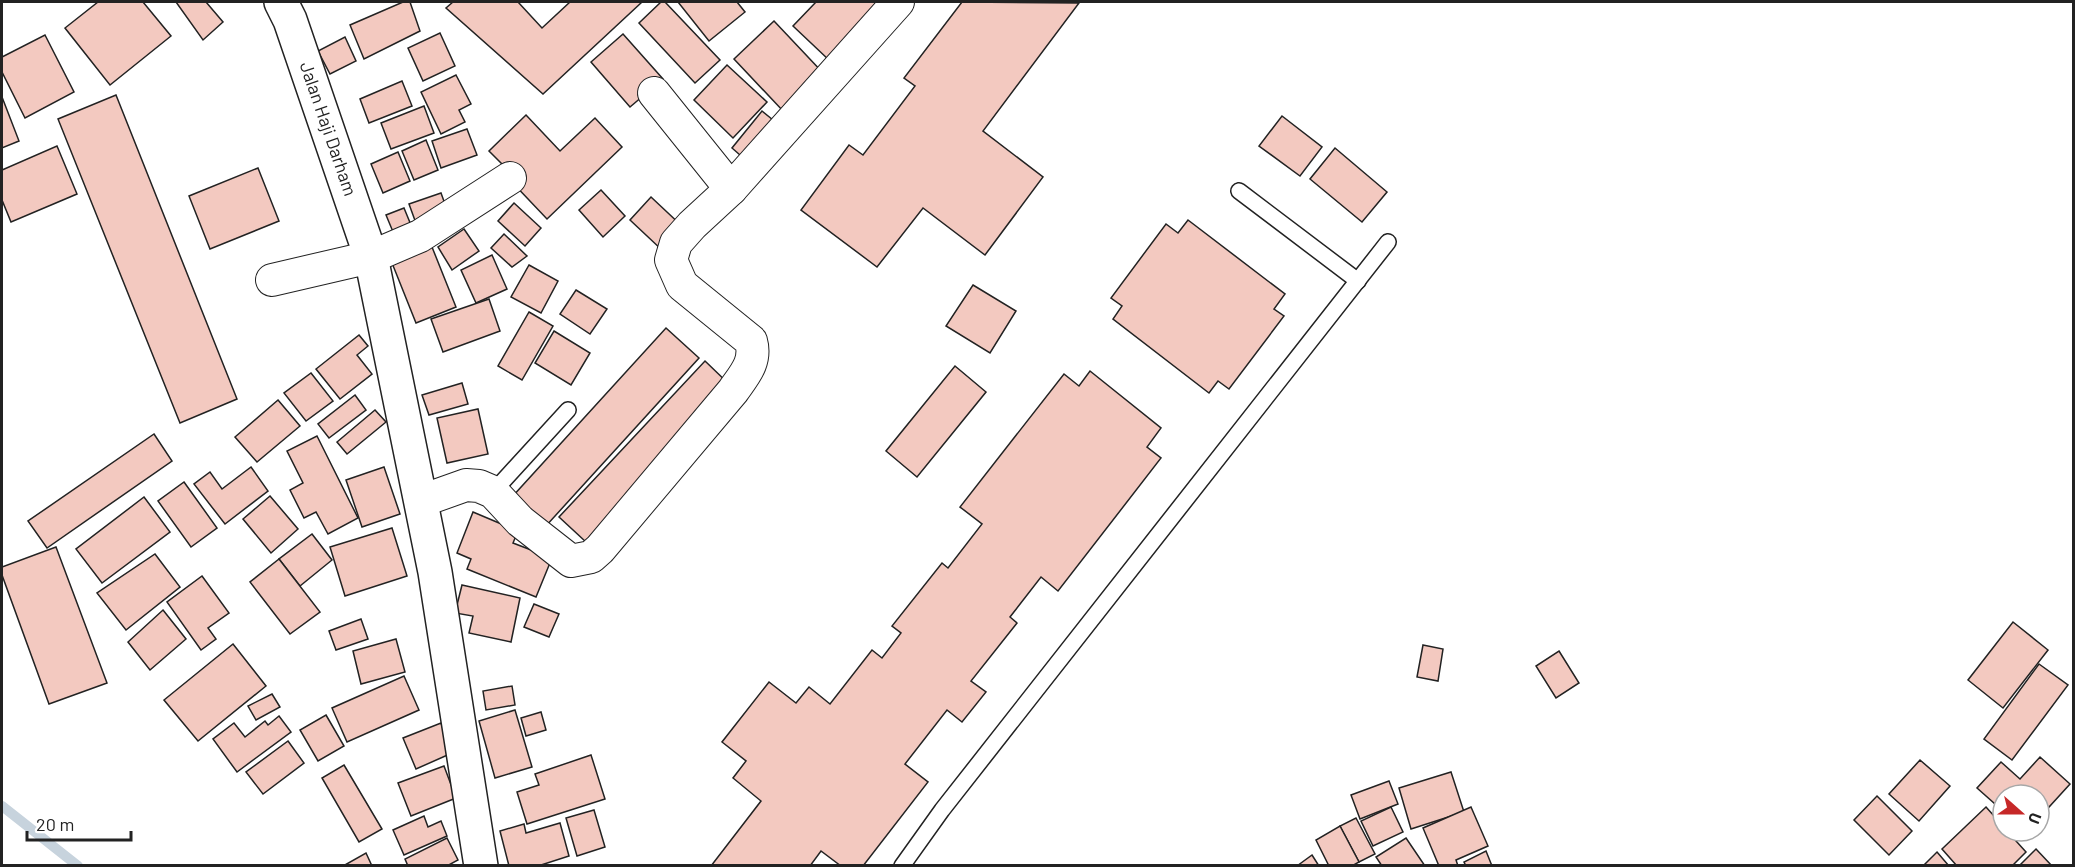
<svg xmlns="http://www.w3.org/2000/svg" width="2075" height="867" font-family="Barlow,sans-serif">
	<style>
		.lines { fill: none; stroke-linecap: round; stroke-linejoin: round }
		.stream { stroke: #c7d3dd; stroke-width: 10 }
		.building { fill: #f3c9c0; stroke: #222; stroke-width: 1.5 }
		.lane-casing { stroke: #222; stroke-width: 18 }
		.street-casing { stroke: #222; stroke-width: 34 }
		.secondary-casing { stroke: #222; stroke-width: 36 }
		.lane { stroke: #fff; stroke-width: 15 }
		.street { stroke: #fff; stroke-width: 32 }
		.secondary { stroke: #fff; stroke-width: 33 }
		.labels { text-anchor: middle; stroke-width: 4.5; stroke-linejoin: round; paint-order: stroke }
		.street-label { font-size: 18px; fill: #222; stroke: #fff }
	</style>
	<rect width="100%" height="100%" fill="#fff"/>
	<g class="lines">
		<path class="stream" d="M2 806 78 866"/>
	</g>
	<g class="building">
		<path d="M98 2H143L171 36 110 85 65 28Z"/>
		<path d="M176 2H206L223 22 203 40Z"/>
		<path d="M403 2H410L420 31 364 59 350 25Z"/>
		<path d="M453 2H518L542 28 570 2H642L543 94 446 8Z"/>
		<path d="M661 2H665L720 60 695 83 639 23Z"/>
		<path d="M678 2H737L745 12 709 41Z"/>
		<path d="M816 2H885L830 61 793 26Z"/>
		<path d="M962 2 1079 3 983 131 1043 177 985 255 923 208 877 267 801 210 849 145 863 155 915 86 904 78Z"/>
		<path d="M774 21 824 74 784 112 734 59Z"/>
		<path d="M440 33 455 66 423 81 408 48Z"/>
		<path d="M623 34 663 79 630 107 591 62Z"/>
		<path d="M45 35 74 92 25 118 2 72V57Z"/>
		<path d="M345 37 356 61 330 74 318 51Z"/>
		<path d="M727 65 767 102 733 138 694 100Z"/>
		<path d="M456 75 471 104 459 110 465 122 441 134 421 92Z"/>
		<path d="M402 81 412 106 369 123 360 99Z"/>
		<path d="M116 95 237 399 180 423 58 119Z"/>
		<path d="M2 97 19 141 2 148Z"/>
		<path d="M424 106 434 133 391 149 381 123Z"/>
		<path d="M762 111 778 124 748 162 732 148Z"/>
		<path d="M526 115 560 151 595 118 622 147 547 219 510 180 514 176 489 151Z"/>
		<path d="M1282 116 1322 147 1300 176 1259 146Z"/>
		<path d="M467 129 477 155 441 168 432 141Z"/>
		<path d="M426 140 438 170 414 180 402 151Z"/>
		<path d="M57 146 77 194 11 222 2 200V170Z"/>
		<path d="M1335 148 1387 192 1362 222 1310 179Z"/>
		<path d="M398 152 410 181 383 193 371 164Z"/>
		<path d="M258 168 279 221 210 249 189 196Z"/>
		<path d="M601 190 625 216 603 237 579 210Z"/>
		<path d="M441 193 449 215 417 226 409 204Z"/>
		<path d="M651 197 684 228 663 251 630 220Z"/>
		<path d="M514 203 541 228 525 246 498 221Z"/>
		<path d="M404 208 413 230 396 239 386 215Z"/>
		<path d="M1188 220 1285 294 1274 309 1284 316 1229 389 1218 381 1209 393 1113 319 1122 306 1111 298 1166 224 1178 233Z"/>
		<path d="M464 229 479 251 452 270 438 247Z"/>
		<path d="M504 234 527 256 512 267 491 248Z"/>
		<path d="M430 242 456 307 416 323 390 258Z"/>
		<path d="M492 255 507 289 476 303 461 270Z"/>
		<path d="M529 265 558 281 541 313 511 297Z"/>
		<path d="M973 285 1016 311 990 353 946 326Z"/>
		<path d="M576 290 607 309 590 334 560 314Z"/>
		<path d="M489 299 500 331 443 352 431 319Z"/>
		<path d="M529 312 553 326 522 380 498 366Z"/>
		<path d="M666 328 699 358 545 527 512 497Z"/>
		<path d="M554 331 590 353 571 385 535 363Z"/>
		<path d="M359 335 368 346 357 355 372 374 340 399 316 369Z"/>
		<path d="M705 361 731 386 586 542 559 517Z"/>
		<path d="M955 366 986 392 917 477 886 451Z"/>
		<path d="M1090 371 1161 428 1147 447 1161 458 1058 591 1041 577 1010 617 1017 623 971 681 986 692 962 722 947 710 905 764 928 782 863 866H841L821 851 810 866H711L761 801 733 778 746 761 722 742 769 682 796 703 809 687 830 704 872 650 882 658 901 633 892 626 942 563 948 568 982 524 960 507 1064 374 1079 386Z"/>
		<path d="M311 373 333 401 306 421 284 393Z"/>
		<path d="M462 383 468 404 429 415 422 395Z"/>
		<path d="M355 395 366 410 329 438 318 424Z"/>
		<path d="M278 400 300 426 257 462 235 437Z"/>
		<path d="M478 409 488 454 447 463 437 418Z"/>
		<path d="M375 410 386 422 347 454 337 442Z"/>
		<path d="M154 434 172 461 47 548 28 521Z"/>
		<path d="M317 436 358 518 328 534 316 512 304 518 290 490 303 483 287 451Z"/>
		<path d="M251 467 268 491 225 524 194 484 210 472 222 489Z"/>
		<path d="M384 467 400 514 362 527 346 480Z"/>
		<path d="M184 482 217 528 191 547 158 501Z"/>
		<path d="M270 496 298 529 271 553 243 519Z"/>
		<path d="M144 497 170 532 102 583 76 549Z"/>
		<path d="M473 512 518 531 513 543 552 558 536 597 467 569 471 559 457 553Z"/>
		<path d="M392 528 407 576 345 596 330 547Z"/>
		<path d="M312 534 332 560 300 586 279 559Z"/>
		<path d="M56 547 107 683 49 704 2 575V567Z"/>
		<path d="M155 554 180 587 126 630 97 593Z"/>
		<path d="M279 559 320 612 290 634 250 582Z"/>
		<path d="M202 576 229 613 208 628 216 639 201 650 167 602Z"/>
		<path d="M462 585 520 598 511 642 469 633 473 616 455 613Z"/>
		<path d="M534 604 559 614 549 637 524 627Z"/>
		<path d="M163 610 186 639 150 670 128 642Z"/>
		<path d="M361 619 368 639 336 650 329 631Z"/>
		<path d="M2013 622 2048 650 2003 708 1968 680Z"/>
		<path d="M396 639 405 672 361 684 353 651Z"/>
		<path d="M233 644 266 686 198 741 164 700Z"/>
		<path d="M1423 645 1443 649 1438 681 1417 677Z"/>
		<path d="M1559 651 1579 683 1556 698 1536 666Z"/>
		<path d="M2039 664 2068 685 2012 760 1984 739Z"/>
		<path d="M404 676 419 710 347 742 332 708Z"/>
		<path d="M512 686 515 705 486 710 483 691Z"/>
		<path d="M272 694 280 707 256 720 248 706Z"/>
		<path d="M515 710 532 767 495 778 479 721Z"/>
		<path d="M541 712 546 730 526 736 521 718Z"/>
		<path d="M326 715 344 746 318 761 300 730Z"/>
		<path d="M279 716 291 732 237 772 213 739 234 723 245 737 265 721 268 725Z"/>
		<path d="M441 723 452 753 416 769 403 738Z"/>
		<path d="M288 741 304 763 263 794 246 772Z"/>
		<path d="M591 755 605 799 527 824 517 792 539 785 535 774Z"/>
		<path d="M2040 757 2070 784 2039 818V795H2003V811L1977 788 2001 762 2020 779Z"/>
		<path d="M1920 760 1950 786 1919 821 1889 794Z"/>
		<path d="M344 765 382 829 359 842 322 778Z"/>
		<path d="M444 766 456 798 411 816 398 783Z"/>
		<path d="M1451 772 1464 812 1411 829 1399 788Z"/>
		<path d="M1389 781 1398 804 1360 819 1351 795Z"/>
		<path d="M1877 796 1912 831 1889 855 1854 820Z"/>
		<path d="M1391 807 1403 832 1373 846 1361 821Z"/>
		<path d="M1471 807 1488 846 1456 860 1458 866H1439L1423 828Z"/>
		<path d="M1986 807 2003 826V831H2007L2026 852 2012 866H1957L1942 849Z"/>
		<path d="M594 810 605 847 577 856 566 818Z"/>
		<path d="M424 816 428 827 441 821 447 836 404 855 393 830Z"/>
		<path d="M1356 818 1375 854 1359 862 1340 826Z"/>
		<path d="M560 823 569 856 538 866H509L500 831 524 824 526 833Z"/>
		<path d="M1340 826 1359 862 1352 866H1329L1316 840Z"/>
		<path d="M447 838 458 860 447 866H408L405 859Z"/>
		<path d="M1406 838 1425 866H1382L1376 857Z"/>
		<path d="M2036 849 2052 866H2019Z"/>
		<path d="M1486 851 1492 866H1466L1464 862Z"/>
		<path d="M1937 852 1949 866H1923Z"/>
		<path d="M366 853 372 866H343Z"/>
		<path d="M1312 855 1319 866H1297Z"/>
	</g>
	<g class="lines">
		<defs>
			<g id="lane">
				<path d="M1239 191 1358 281"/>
				<path d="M493 492 568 410"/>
				<path d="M902 866 942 810 1388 242"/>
			</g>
			<g id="street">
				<path d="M654 93 731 189"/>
				<path d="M272 280 371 257 420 236 510 178"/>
				<path d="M421 501 466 485 479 486 493 492 520 521 571 561 591 557 600 549 733 391C744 375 757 362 751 341L682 285 671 260 676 243 692 225 731 189 898 2"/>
			</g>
			<path id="secondary" d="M281 2 290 20 371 257 435 572 481 866"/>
		</defs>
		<use href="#lane" class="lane-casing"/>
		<use href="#street" class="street-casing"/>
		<use href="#secondary" class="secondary-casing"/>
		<use href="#lane" class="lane"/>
		<use href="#street" class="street"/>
		<use href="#secondary" class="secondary"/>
	</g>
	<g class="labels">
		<g class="street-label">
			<text transform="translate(328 129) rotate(71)" y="6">Jalan Haji Darham</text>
		</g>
	</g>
	<rect width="2075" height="867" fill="none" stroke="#222222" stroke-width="6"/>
	<g transform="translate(2021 813) rotate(111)"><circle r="28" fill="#ffffff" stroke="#a7a7a7" stroke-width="1.5"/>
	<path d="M0-4.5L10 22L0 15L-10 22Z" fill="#c62828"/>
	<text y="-9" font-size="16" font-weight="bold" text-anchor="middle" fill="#222222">U</text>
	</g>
	<path d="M27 831v9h104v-9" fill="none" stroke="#222222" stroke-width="3"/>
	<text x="36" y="831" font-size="18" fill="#222222" stroke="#ffffff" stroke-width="4.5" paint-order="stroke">20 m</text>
</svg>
